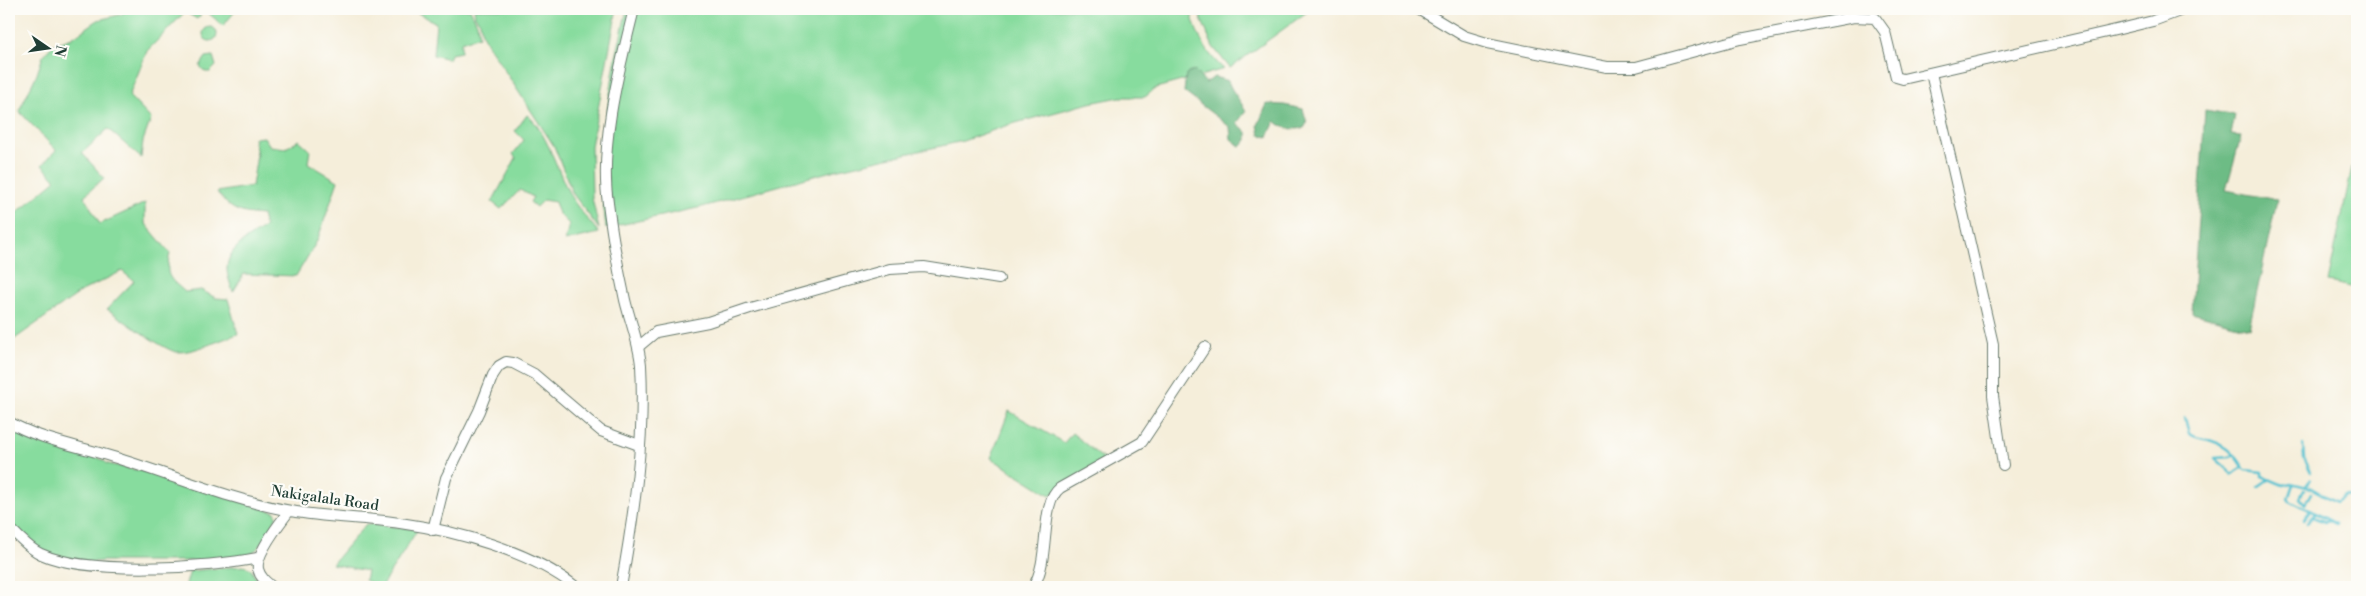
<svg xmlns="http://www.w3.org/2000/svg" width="2366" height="596" font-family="'Libre Bodoni',serif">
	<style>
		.green { fill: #87dc9e; stroke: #538c69 }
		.forest { fill: #6dbc85; stroke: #467c5c }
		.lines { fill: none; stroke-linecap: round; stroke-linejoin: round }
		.stream { stroke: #57c2d1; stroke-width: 2.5 }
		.street-casing { stroke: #6a7b6e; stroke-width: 12 }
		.street { stroke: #fff; stroke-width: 10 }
		.labels { text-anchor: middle; stroke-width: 4.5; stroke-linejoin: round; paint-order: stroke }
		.street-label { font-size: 15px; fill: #1f3d34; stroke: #fdfcf7 }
	</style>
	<rect width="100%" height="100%" fill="#fdfcf7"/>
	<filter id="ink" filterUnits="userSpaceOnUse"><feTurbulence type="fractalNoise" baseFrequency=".02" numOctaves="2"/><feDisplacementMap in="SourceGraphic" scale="10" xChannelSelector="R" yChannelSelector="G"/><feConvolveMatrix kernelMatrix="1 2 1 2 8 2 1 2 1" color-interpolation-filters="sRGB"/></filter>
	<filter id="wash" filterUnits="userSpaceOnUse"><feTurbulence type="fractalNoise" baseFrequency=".0096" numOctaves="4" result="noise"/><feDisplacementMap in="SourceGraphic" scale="20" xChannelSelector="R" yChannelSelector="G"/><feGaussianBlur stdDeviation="1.12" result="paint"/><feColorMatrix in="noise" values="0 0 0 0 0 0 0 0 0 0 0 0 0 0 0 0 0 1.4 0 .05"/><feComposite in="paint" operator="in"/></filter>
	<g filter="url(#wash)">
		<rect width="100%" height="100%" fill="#f5eeda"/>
		<g class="green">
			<path d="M123 9H237L223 26 205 10 197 19 185 12 147 51 129 96 151 119 143 141 141 158 108 129 82 153 104 178 84 196 100 224 145 203V223L170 253C165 276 168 277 185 292L201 290 216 298 228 299 238 334C222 339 193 353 177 352 165 351 119 317 107 309L134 281 122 271 82 291 9 343V219L56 180 42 165 56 150 19 111 37 74 43 56 53 45 72 38 98 20 123 14Z"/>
			<path d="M417 9H470L477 23 479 36 461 42V52L451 54 449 59 433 55 436 23 418 13Z"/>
			<path d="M474 9H617L591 146 592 198 599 229 573 194 554 146 492 51 482 34 480 22 475 16Z"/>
			<path d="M627 9H1191C1194 31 1207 55 1224 69L1200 76 1195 71 1187 73 1185 80 1156 88 1145 97H1120L1090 103 1008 125 963 141 839 169 702 207 606 228 599 165 615 62Z"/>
			<path d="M1197 9H1311L1230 68 1213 47Z"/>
			<circle cx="210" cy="34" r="7"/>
			<path d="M213 56 216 66 210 72H205L200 66 206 57Z"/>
			<path d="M527 115C545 128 558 172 569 193 576 207 589 220 599 233L565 241 569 224 559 214 555 202 543 200 536 207 530 202 533 197 520 190 501 209 492 202 516 158 513 154 524 140 515 131Z"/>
			<path d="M264 137 270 146 286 148 299 140 310 150 308 163 338 181 317 241 296 276 244 274 233 292C231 285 227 276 227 269 227 248 251 236 265 227L262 215C239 213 231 211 217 192L252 186 257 155 254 138Z"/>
			<path d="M2352 167H2357V288L2328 282Z"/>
			<path d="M1009 411 1064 443 1072 433 1106 461 1050 495 991 458Z"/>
			<path d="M12 426 101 459 108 464 156 474 275 512 277 516C264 541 261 553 233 561H101L78 564 38 551 9 524V435Z"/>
			<path d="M366 524 418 529 381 587 365 580 367 571 332 564Z"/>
			<path d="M243 566 250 568 258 582 255 587H185L190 571Z"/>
		</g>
		<g class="forest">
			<path d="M1195 71 1206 83 1214 77 1228 81C1232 92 1240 100 1246 111L1237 123 1247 132V140L1241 147 1231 139 1230 127 1184 92 1186 74Z"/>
			<path d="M1267 104 1284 105 1303 109 1307 123 1304 128C1291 130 1284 129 1275 121L1268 137 1260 135 1258 125Z"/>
			<path d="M2205 110 2235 115 2231 135 2241 136 2226 190 2277 200 2249 328 2192 313Z"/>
		</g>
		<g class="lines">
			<g class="stream">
				<path d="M2185 418 2189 434C2198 439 2203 438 2212 441 2228 446 2237 456 2245 470L2262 472V476L2283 485 2291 483 2311 488 2336 502 2345 496 2354 497 2357 492"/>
				<path d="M2303 445 2304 458 2311 472"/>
				<path d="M2235 455 2231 457 2215 458 2233 474 2243 467"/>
				<path d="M2293 484 2288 499C2305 508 2320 515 2336 524"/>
				<path d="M2259 486 2269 479"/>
				<path d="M2306 486 2311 479"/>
				<path d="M2304 490 2300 498 2305 504 2311 493"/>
				<path d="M2313 517 2325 522 2330 521"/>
				<path d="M2304 519 2311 510"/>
				<path d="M2307 522 2316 513"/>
			</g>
		</g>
	</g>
	<g filter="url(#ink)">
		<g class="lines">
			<defs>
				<g id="street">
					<path d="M1419 9 1464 36 1487 43 1607 67H1636L1740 39 1854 17 1875 18 1885 32 1896 77 1903 79 2120 29 2153 21 2185 9"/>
					<path d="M1931 73 1993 344V396L2003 465"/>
					<path d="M638 347 656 332 708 322 750 308 890 269 924 267 999 279"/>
					<path d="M9 422C40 440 79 446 113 457 172 475 230 500 291 511 327 518 364 517 400 523 457 531 530 551 576 587"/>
					<path d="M9 528C19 536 29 549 41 554 87 575 208 568 258 558"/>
					<path d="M433 530 446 478 479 411 493 375 499 366 506 362 513 363 534 374 601 431 639 445"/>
					<path d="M272 587C266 582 260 577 258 569 255 554 280 523 289 511"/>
					<path d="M621 587C634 515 645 439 641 365 639 343 630 321 625 300 618 268 612 235 608 203 599 144 620 66 634 9"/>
					<path d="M1033 587C1051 560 1039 504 1060 488L1142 442 1205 347"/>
				</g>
			</defs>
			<use href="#street" class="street-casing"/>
			<use href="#street" class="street"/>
		</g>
	</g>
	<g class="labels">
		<g class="street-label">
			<text transform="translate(325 498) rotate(8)" y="5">Nakigalala Road</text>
		</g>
	</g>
	<rect width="2366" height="596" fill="none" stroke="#fdfcf7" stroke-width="30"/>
	<g transform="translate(48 48) rotate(103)" stroke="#fdfcf7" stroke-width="4" paint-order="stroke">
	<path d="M0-4L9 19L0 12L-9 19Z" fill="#1f3d34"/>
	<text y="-8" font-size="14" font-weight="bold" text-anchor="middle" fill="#1f3d34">N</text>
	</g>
</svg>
